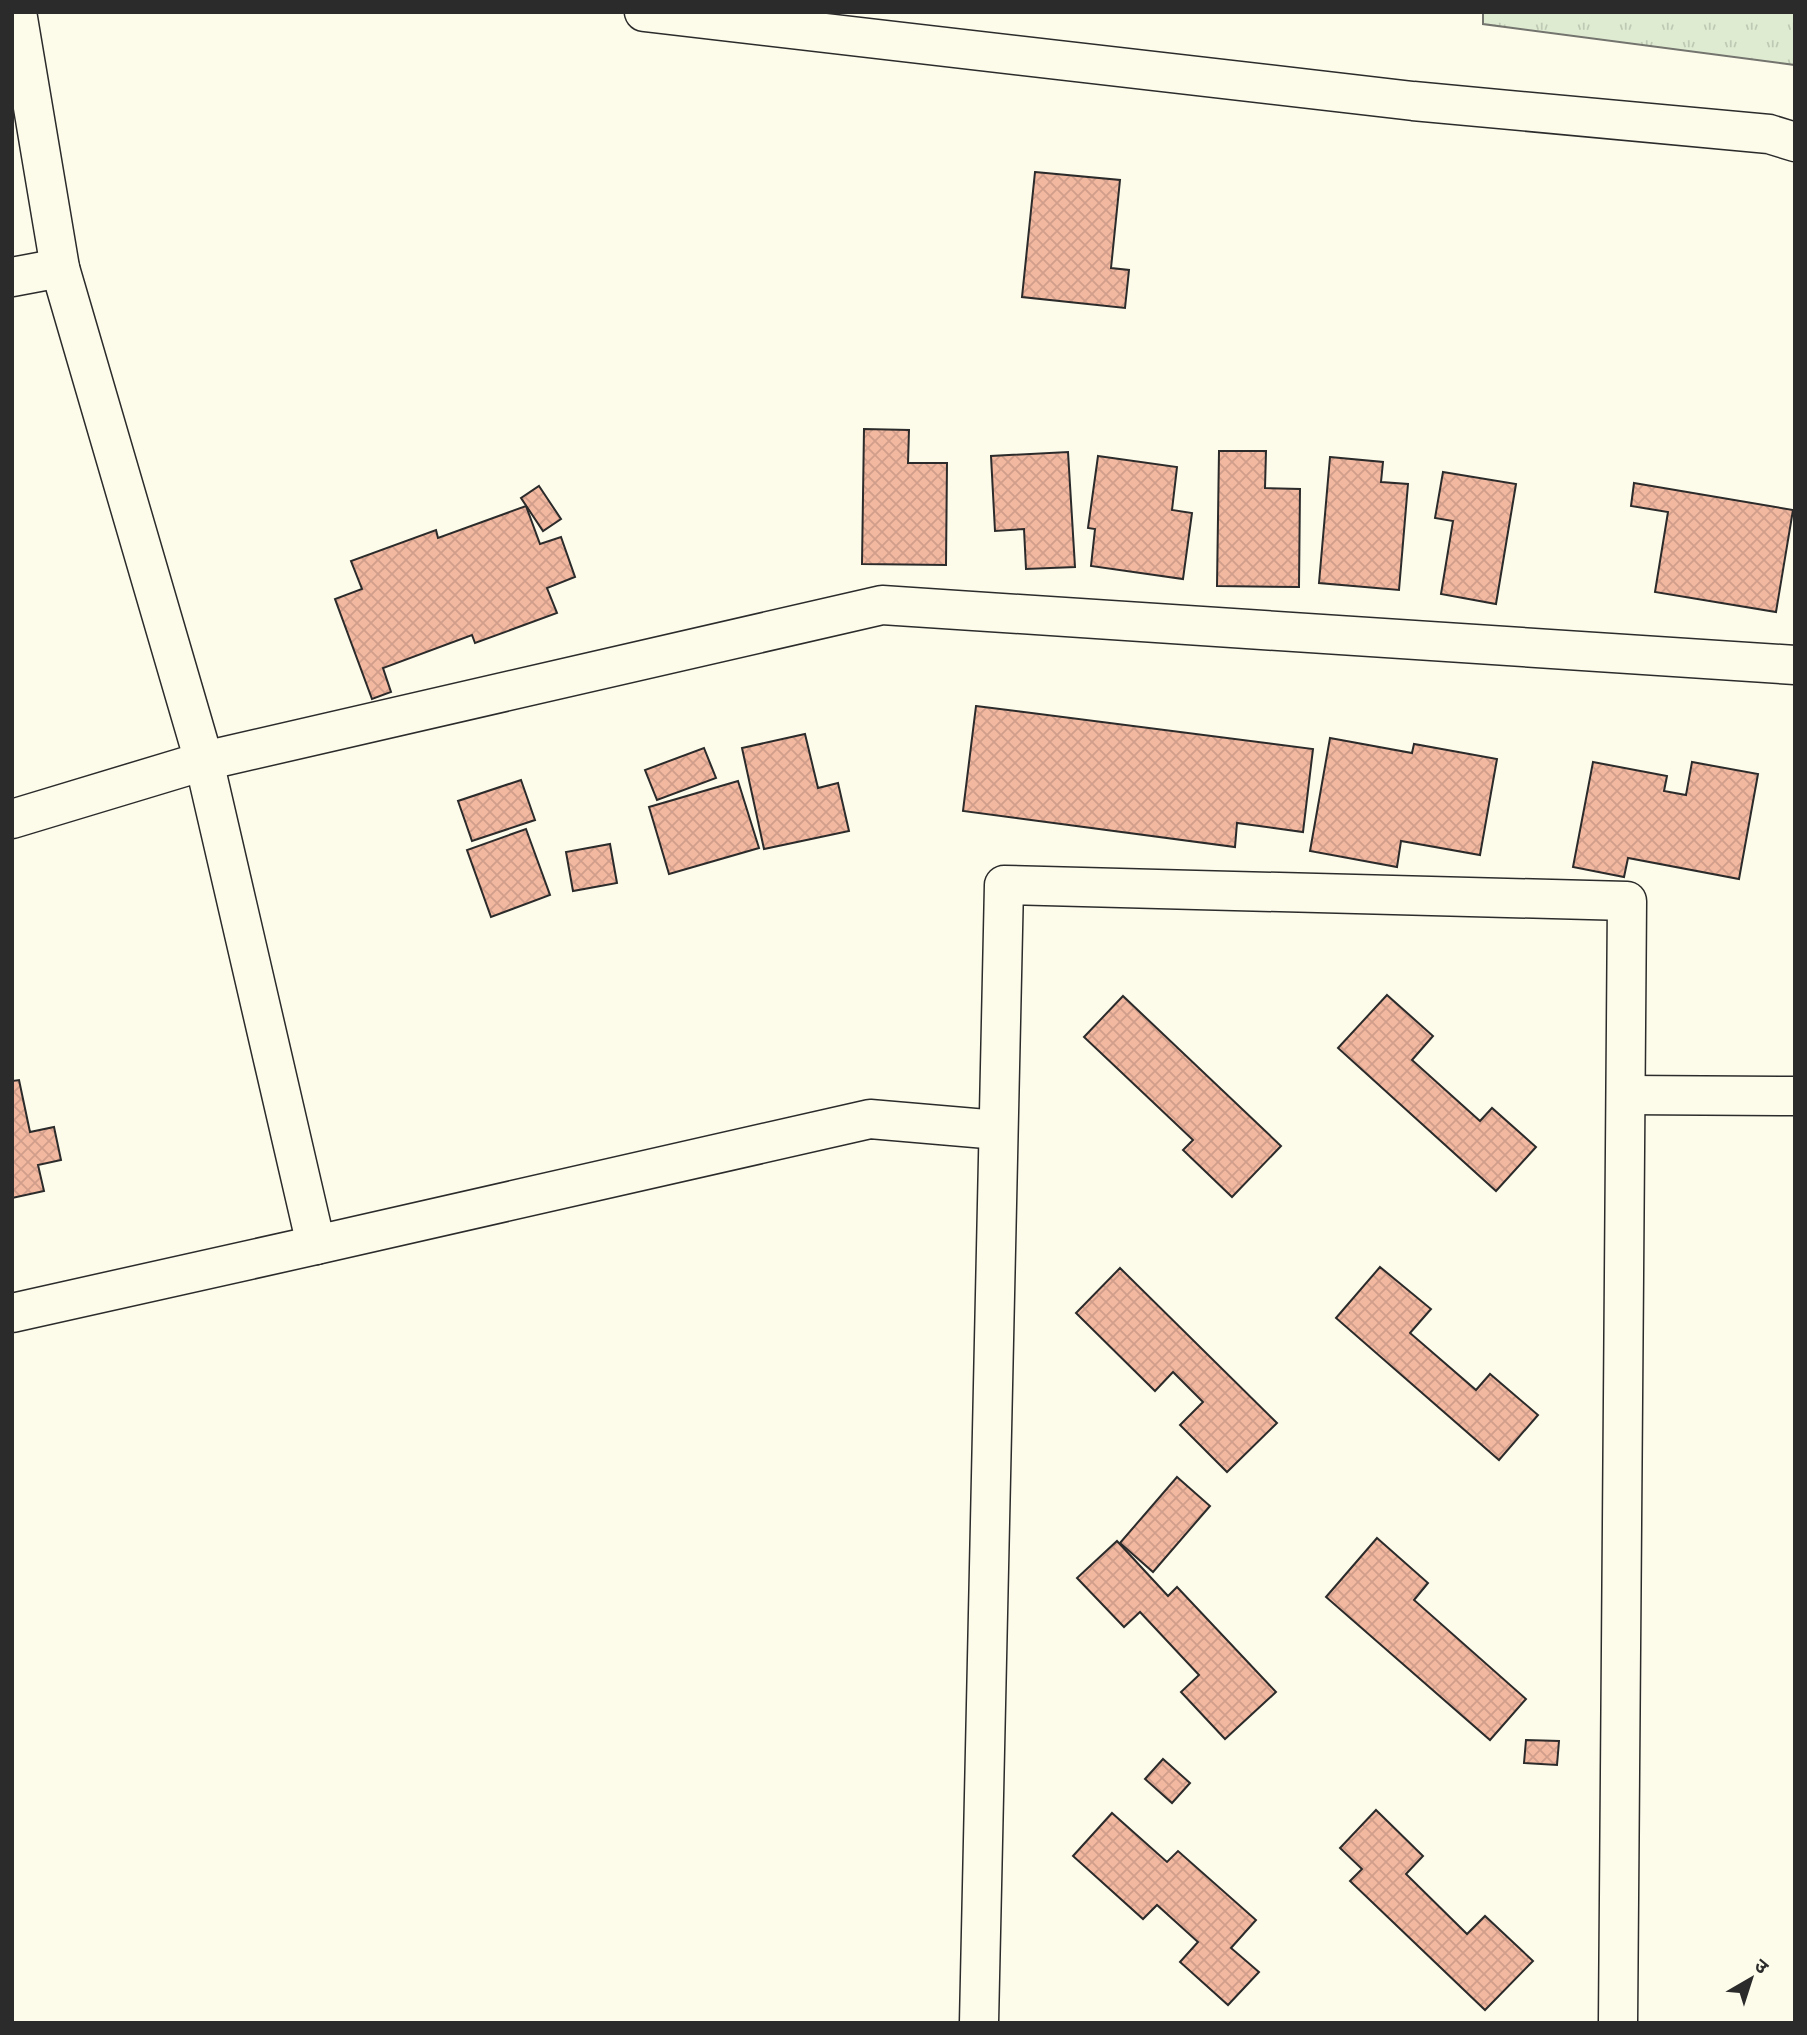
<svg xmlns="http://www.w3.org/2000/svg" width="1807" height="2035" font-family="'Zilla Slab','Noto Sans Devanagari',serif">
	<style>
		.grass { fill: url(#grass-tufts); stroke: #74746e; stroke-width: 2 }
		.building { fill: url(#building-cross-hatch); stroke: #2b2b2b; stroke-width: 2 }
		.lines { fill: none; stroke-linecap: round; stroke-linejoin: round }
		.minor-casing { stroke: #2b2b2b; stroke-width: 41 }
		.minor { stroke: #fdfbea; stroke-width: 38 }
	</style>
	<defs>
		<pattern id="grass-tufts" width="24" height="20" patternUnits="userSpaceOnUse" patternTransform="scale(1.75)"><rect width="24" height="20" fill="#deebd1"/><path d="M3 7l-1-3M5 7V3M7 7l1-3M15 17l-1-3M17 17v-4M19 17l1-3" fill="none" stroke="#bfcab4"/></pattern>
		<pattern id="building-cross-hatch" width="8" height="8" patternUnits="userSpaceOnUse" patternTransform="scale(1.75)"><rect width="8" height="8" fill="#f2b8a0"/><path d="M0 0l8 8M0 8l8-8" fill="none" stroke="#d09e8a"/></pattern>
	</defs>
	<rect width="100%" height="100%" fill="#fdfbea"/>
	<path class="grass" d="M1483 12H1795V65L1483 24Z"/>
	<g class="building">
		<path d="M1035 172 1120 180 1111 268 1129 270 1125 308 1022 297Z"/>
		<path d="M864 429 909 430 908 463H947L946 565 862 564Z"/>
		<path d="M1219 451H1266L1265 488 1300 489 1299 587 1217 586Z"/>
		<path d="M1068 452 1075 567 1026 569 1024 529 995 531 991 456Z"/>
		<path d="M1098 456 1177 467 1172 510 1192 513 1183 579 1091 566 1095 529 1088 528Z"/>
		<path d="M1330 457 1383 462 1381 482 1408 484 1399 590 1319 583Z"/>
		<path d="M1443 472 1516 484 1496 604 1441 594 1453 521 1435 518Z"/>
		<path d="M1634 483 1793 510 1776 612 1655 592 1668 512 1631 506Z"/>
		<path d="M539 486 561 519 543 531 521 498Z"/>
		<path d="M526 506 540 544 561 537 575 577 547 588 557 613 475 643 472 635 383 668 391 692 372 699 335 599 362 589 351 561 436 530 438 538Z"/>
		<path d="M976 706 1313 749 1303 832 1237 823 1235 847 963 811Z"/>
		<path d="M805 734 818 788 838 783 849 831 764 849 742 748Z"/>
		<path d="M1330 738 1412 753 1414 744 1497 759 1480 855 1401 841 1397 867 1310 851Z"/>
		<path d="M704 748 716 778 657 800 645 770Z"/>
		<path d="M1593 762 1667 776 1664 791 1686 795 1692 762 1758 774 1739 879 1628 858 1624 877 1573 867Z"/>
		<path d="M521 780 535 820 472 841 458 801Z"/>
		<path d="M738 781 759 848 669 874 649 807Z"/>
		<path d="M526 829 550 895 491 917 467 850Z"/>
		<path d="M610 844 617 883 573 891 566 852Z"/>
		<path d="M1387 995 1433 1036 1412 1060 1480 1121 1492 1108 1536 1147 1496 1191 1338 1048Z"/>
		<path d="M1123 996 1281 1146 1232 1197 1183 1150 1193 1140 1084 1037Z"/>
		<path d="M19 1080 30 1132 54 1127 61 1160 38 1165 44 1191 12 1198V1081Z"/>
		<path d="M1380 1267 1431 1309 1410 1333 1476 1390 1490 1374 1538 1415 1499 1460 1336 1318Z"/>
		<path d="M1120 1268 1277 1423 1227 1472 1180 1425 1203 1402 1173 1372 1155 1391 1076 1313Z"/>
		<path d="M1177 1477 1210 1506 1153 1572 1120 1543Z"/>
		<path d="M1377 1538 1428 1583 1414 1600 1526 1699 1490 1740 1326 1597Z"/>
		<path d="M1117 1541 1168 1596 1177 1587 1276 1692 1225 1739 1181 1692 1199 1675 1140 1612 1124 1627 1077 1578Z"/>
		<path d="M1526 1740 1559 1741 1557 1765 1524 1763Z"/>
		<path d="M1163 1759 1190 1783 1172 1803 1145 1779Z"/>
		<path d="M1376 1810 1423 1856 1406 1874 1467 1934 1485 1916 1533 1961 1485 2010 1350 1881 1362 1869 1340 1848Z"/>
		<path d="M1112 1813 1167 1862 1178 1851 1256 1920 1231 1948 1259 1972 1228 2005 1180 1962 1198 1942 1157 1905 1143 1919 1073 1856Z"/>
	</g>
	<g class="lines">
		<defs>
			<g id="minor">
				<path d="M644 12 1413 101 1769 134 1795 142"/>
				<path d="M12 277 60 268"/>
				<path d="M12 819 204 761 60 268 17 12"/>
				<path d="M1626 1095 1795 1096"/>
				<path d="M998 1130 870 1119 316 1245 204 761 882 605 1795 665"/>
				<path d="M12 1313 316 1245"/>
				<path d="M979 2023 1004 885 1627 901 1618 2023"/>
			</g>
		</defs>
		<use href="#minor" class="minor-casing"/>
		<use href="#minor" class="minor"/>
	</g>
	<rect width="1807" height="2035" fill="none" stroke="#2b2b2b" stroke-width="28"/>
	<g transform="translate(1751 1979) rotate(39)" stroke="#fdfbea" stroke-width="5" paint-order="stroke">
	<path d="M0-5L12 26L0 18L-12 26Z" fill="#2b2b2b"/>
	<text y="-10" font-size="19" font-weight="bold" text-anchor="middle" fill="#2b2b2b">उ</text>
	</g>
</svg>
